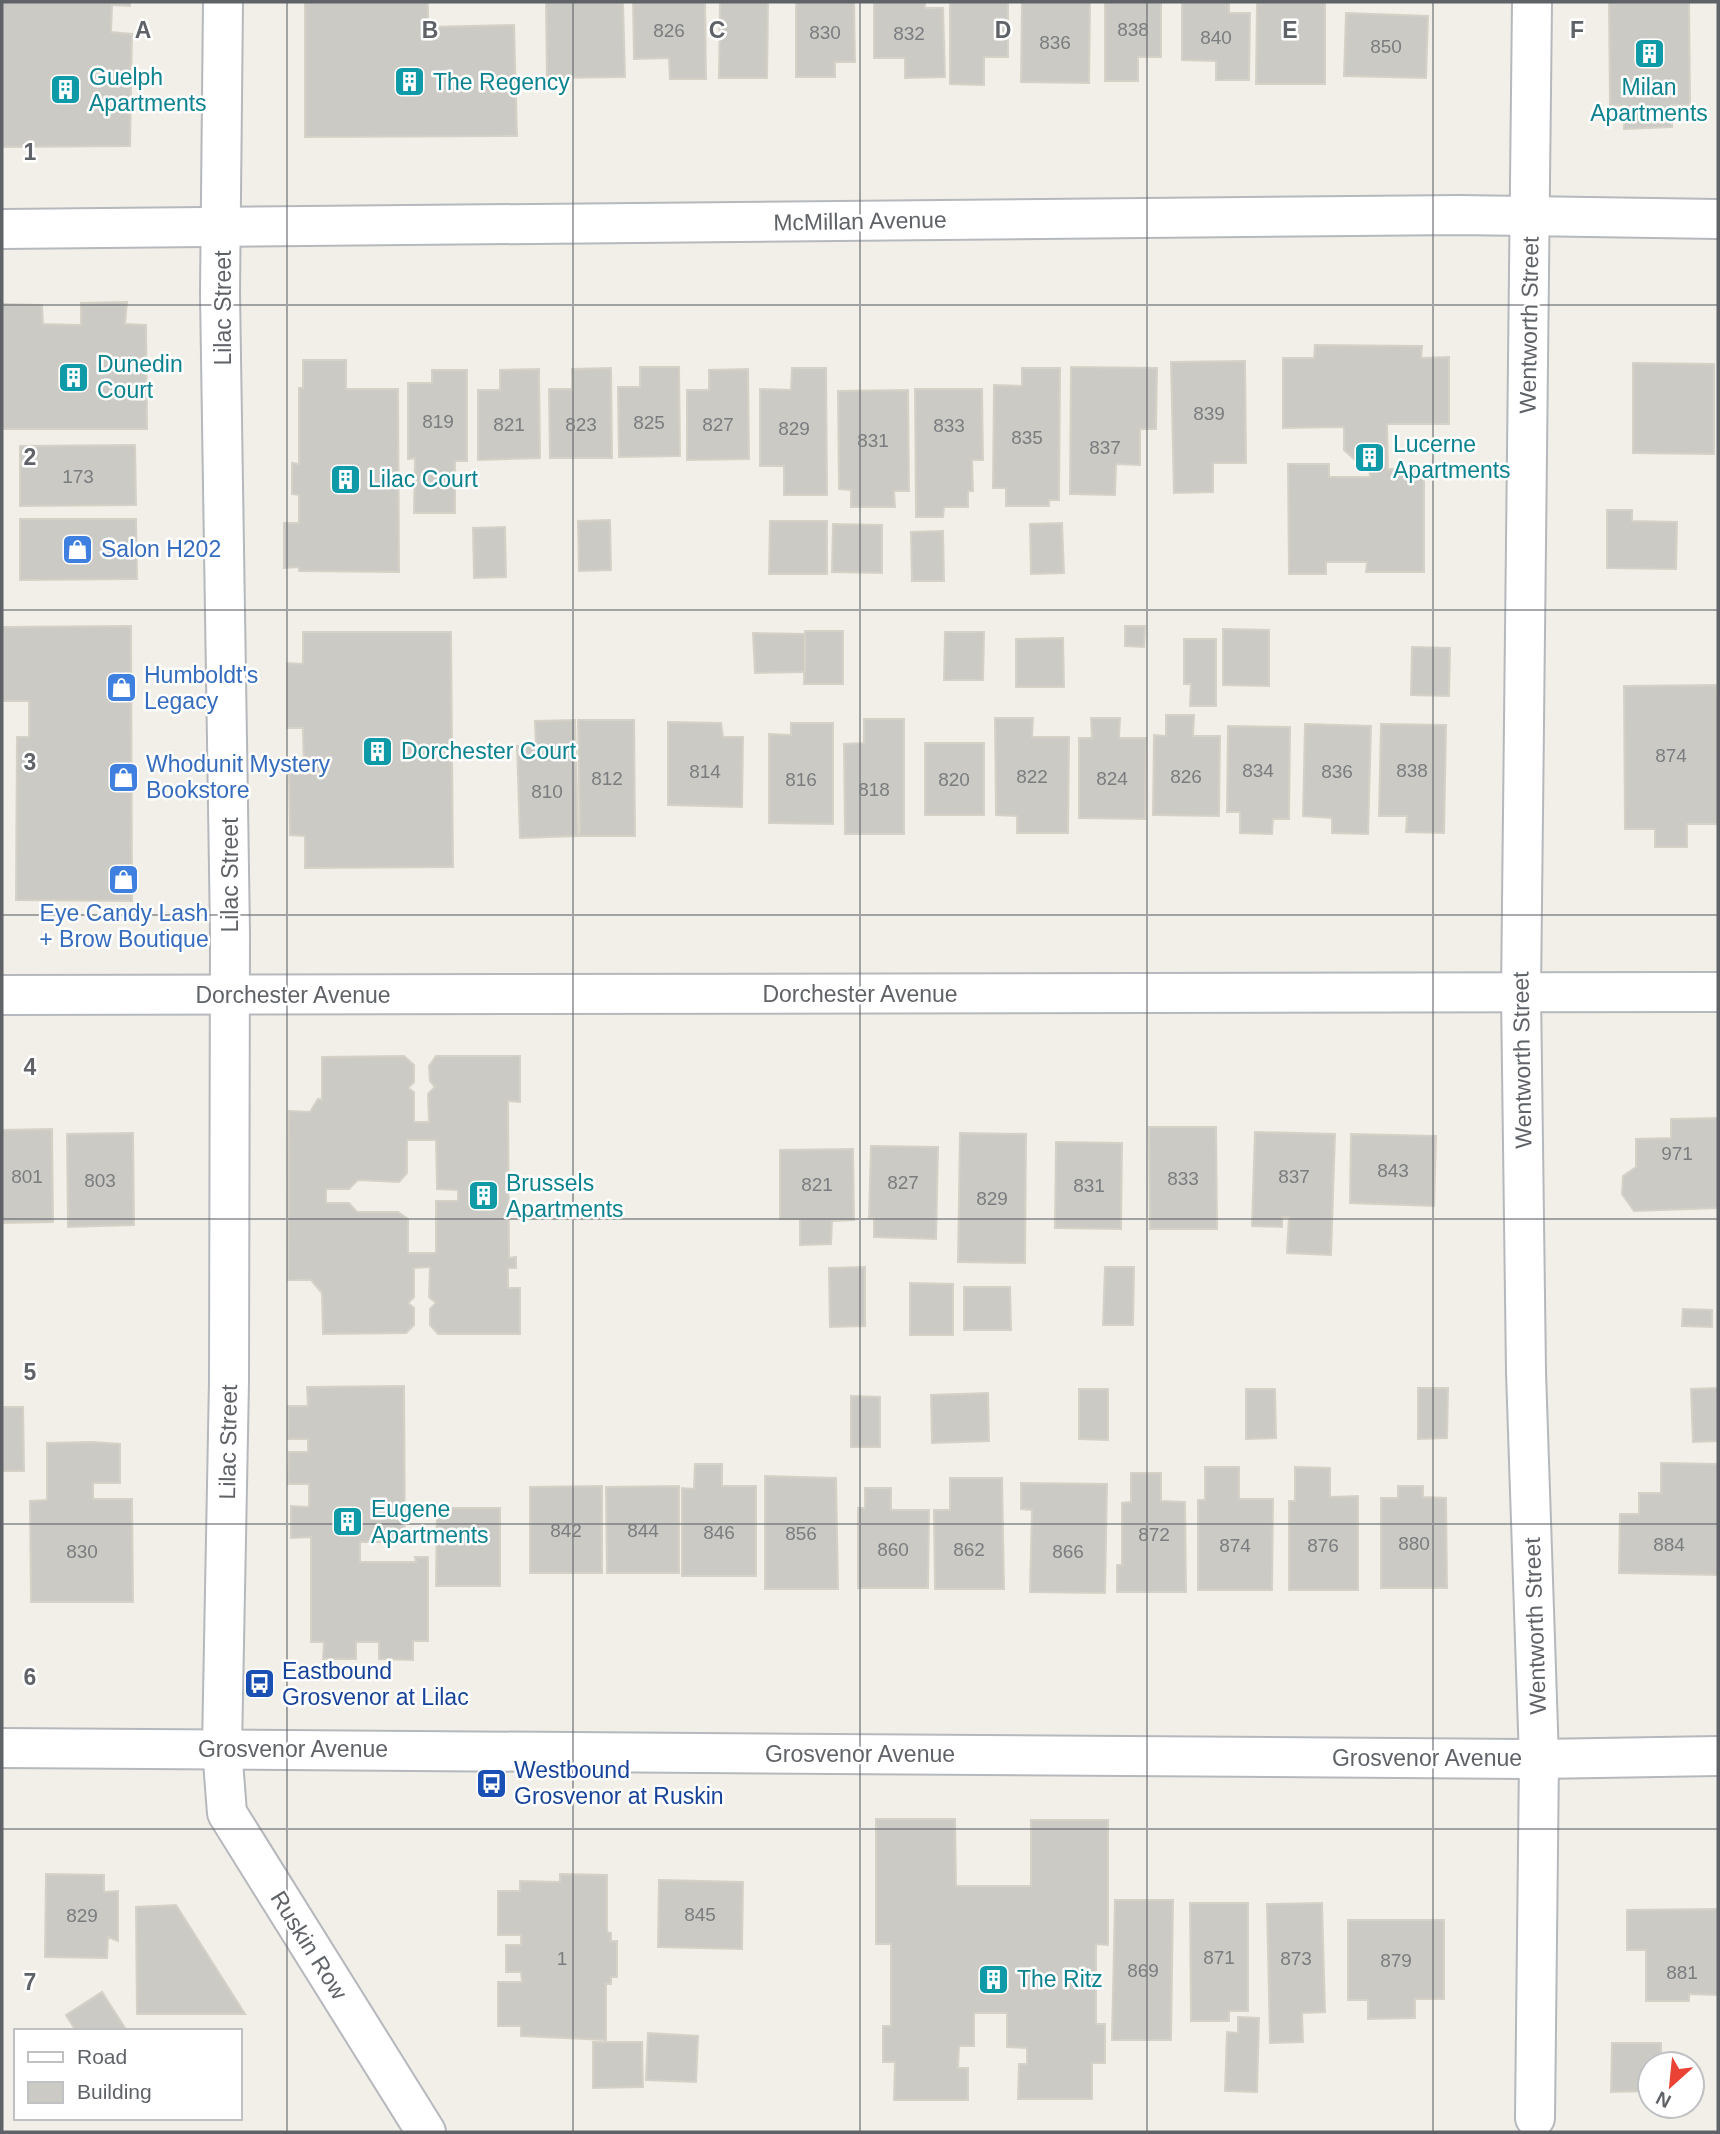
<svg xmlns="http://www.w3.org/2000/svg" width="1720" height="2134" font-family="Arial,sans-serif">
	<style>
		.building { fill: #cccac5; stroke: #d6d1c6; stroke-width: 2; fill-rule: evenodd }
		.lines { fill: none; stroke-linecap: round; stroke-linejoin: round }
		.minor-casing { stroke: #b5b8bc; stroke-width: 42 }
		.tertiary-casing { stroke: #b5b8bc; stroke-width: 42 }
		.minor { stroke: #fff; stroke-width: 38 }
		.tertiary { stroke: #fff; stroke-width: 38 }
		.grid { fill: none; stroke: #5f6368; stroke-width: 2; stroke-opacity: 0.55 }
		.labels { text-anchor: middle; stroke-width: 5; stroke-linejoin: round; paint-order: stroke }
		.number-label { font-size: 19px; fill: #7a7d7f }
		.culture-label { font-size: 23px; fill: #0d838f; stroke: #fff; text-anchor: start }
		.street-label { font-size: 23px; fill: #5f6368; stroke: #fff }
		.shop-label { font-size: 23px; fill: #366cbe; stroke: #fff; text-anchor: start }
		.transit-label { font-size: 23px; fill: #164399; stroke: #fff; text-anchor: start }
		.grid-label { font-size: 23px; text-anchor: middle; font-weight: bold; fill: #5f6368; stroke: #fff; stroke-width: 5; stroke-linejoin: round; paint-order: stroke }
	</style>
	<rect width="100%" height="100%" fill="#f1efe8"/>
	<g class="building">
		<path d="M2 2H130V6L112 5 111 32 132 34 130 146 2 147Z"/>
		<path d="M305 2H428V27L514 25 517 136 305 137Z"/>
		<path d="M546 2H623L625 77 547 78Z"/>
		<path d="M633 2H705L706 79H670L669 58 634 59Z"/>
		<path d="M720 2H768L767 78H719Z"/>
		<path d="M796 2H854L855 62H835V77H796Z"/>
		<path d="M874 2H925V8H943L945 77 905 78V58H874Z"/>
		<path d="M950 2H1008V57H984V85L950 84Z"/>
		<path d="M1022 2H1090L1089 83 1021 82Z"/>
		<path d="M1105 2H1161V57H1138V81H1105Z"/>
		<path d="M1182 2H1229V13H1250L1249 80H1216V61L1182 60Z"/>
		<path d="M1257 2H1325V84H1256Z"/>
		<path d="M1609 2H1689L1690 105H1672V127L1624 129V106L1610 105Z"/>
		<path d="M1346 13 1428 16 1426 78 1344 76Z"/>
		<path d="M127 302 125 324 146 325 147 429H2V304L42 305 43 324 81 325V303Z"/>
		<path d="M1315 345 1422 346 1421 358 1449 357V424H1387L1388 469H1424V572H1366L1367 562H1326V574H1289L1288 464H1329V477H1370L1369 467 1362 466 1344 450V427L1283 428V358H1314Z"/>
		<path d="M303 360H346V389H398L399 572 299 571V567L284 568V523H299V495L292 494V463L299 464V388H303Z"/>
		<path d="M1245 361 1246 463H1213V492L1174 493 1171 362Z"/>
		<path d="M1633 363 1714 364V454L1633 453Z"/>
		<path d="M640 367H679L680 456 619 457 618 387H640Z"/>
		<path d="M1071 367 1157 368 1156 429H1140V465L1116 464 1115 495 1070 494Z"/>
		<path d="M611 368 612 458H550L549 389H572V369Z"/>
		<path d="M792 368H826L827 495H784V466H760V389L791 390Z"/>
		<path d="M1022 368H1060L1059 500H1049V506H1006V488H993L994 385 1022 386Z"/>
		<path d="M539 369 540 458 478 460V390H500V370Z"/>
		<path d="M748 369 749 459 687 460V390H709V370Z"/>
		<path d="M432 370H467V461H455V513H414L415 458 408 459V383H432Z"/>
		<path d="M915 389H982L983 460H972L973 491H968V507H944L943 517H916Z"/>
		<path d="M908 390 909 491H894L895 507H851V490L839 489 838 391Z"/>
		<path d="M135 445 136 505 20 506V446Z"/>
		<path d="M1607 510H1632V521L1677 522 1676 569 1607 568Z"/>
		<path d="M20 519H136L137 579 20 580Z"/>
		<path d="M610 520 611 570 579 571 578 521Z"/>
		<path d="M770 521H827V574H769Z"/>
		<path d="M1062 523 1064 573 1031 574 1030 524Z"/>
		<path d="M833 524 882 525V573L832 572Z"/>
		<path d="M505 527 506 577 474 578 473 528Z"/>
		<path d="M943 531 944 581H912L911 532Z"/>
		<path d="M131 626 132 901 16 900 17 737H29V701H2V627Z"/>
		<path d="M1125 626H1145L1144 647 1125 646Z"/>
		<path d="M1223 629 1269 630V686L1223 685Z"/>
		<path d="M805 631H843V684H804Z"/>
		<path d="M303 632H451L453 867 305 868V836L290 835 289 774H304L303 728H287V663L303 664Z"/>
		<path d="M945 632H984L983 680H944Z"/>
		<path d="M753 633 805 634V672L755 673Z"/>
		<path d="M1063 638 1064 687H1016V639Z"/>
		<path d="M1184 639H1216V706H1190L1191 684H1184Z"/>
		<path d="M1412 647 1450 648 1449 696 1411 695Z"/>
		<path d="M1717 685 1718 824H1687V847H1655V829H1625L1624 686Z"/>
		<path d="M1166 715H1194L1193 736H1220L1219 816 1153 815 1154 735 1166 736Z"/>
		<path d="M995 718H1033L1032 737H1069L1068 833H1017V816L996 815Z"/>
		<path d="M1091 718H1120L1119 738H1146L1145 819 1079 818V738H1092Z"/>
		<path d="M864 719H904V834H845L844 744 864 743Z"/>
		<path d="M575 720 578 836 520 838 517 746 536 745 535 721Z"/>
		<path d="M578 720H634L635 836H580Z"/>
		<path d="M668 722 721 723 723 737H743L742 807 668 805Z"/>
		<path d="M791 723H833V824L769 823V734L791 735Z"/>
		<path d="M1305 724 1371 726 1368 834 1332 833V818L1303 816Z"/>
		<path d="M1381 724 1446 725 1444 833 1406 832 1407 816H1379Z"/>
		<path d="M1228 726 1290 727 1289 819H1273L1272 834 1240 833V812H1227Z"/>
		<rect x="925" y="743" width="59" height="72"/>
		<path d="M404 1056 414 1065V1082L408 1088 414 1092V1122H429L428 1094 435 1087 430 1081 429 1066 436 1056H520V1102L508 1101 509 1258 516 1257V1268H508V1288H520V1334H438L430 1325V1309L436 1303 429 1297 430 1267 414 1268V1297L408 1303 414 1308V1325L406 1333 323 1334 322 1293 311 1280H288L289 1111 310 1112 318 1099 322 1100V1057ZM407 1140H436L437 1189 458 1190V1201H436V1253H408V1219L398 1212H357L349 1203H326V1189H349L358 1180 399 1182 407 1173Z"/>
		<path d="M1718 1118V1208L1634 1211 1622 1194 1623 1176 1636 1167V1139L1671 1138V1119Z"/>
		<path d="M1149 1127H1216L1217 1229H1150Z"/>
		<path d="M52 1129 53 1222 2 1223V1130Z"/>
		<path d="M1255 1132 1335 1134 1331 1255 1287 1253 1289 1217H1282V1227L1252 1226Z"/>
		<path d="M133 1133 134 1225 68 1227 67 1134Z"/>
		<path d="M960 1133 1026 1134 1025 1263 958 1262Z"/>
		<path d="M1351 1134 1436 1136 1434 1206 1350 1203Z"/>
		<path d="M1056 1142 1122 1143 1121 1229 1055 1228Z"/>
		<path d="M871 1146 938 1147 936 1239 874 1237V1218H869Z"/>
		<path d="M853 1149 854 1220 832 1221 831 1244 800 1245V1219H780V1150Z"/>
		<path d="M865 1267V1326L830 1327 829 1268Z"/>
		<path d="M1105 1267H1134L1133 1325H1103Z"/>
		<path d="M910 1283 953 1284V1335H910Z"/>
		<path d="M964 1287H1010L1011 1330H964Z"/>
		<path d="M1683 1309 1712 1310V1327L1682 1326Z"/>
		<path d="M404 1386 405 1542H360V1562H416L415 1557H428V1641H413V1660L379 1659V1642H356V1659H323L324 1642H311V1537L291 1538V1506L309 1507V1484H288L289 1452H308V1439H288V1406H308L307 1387Z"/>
		<path d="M1418 1388H1448L1447 1438 1418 1439Z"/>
		<path d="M1718 1388V1441L1693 1442 1691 1389Z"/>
		<path d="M1079 1389H1108V1440L1079 1439Z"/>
		<path d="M1246 1389H1275L1276 1438 1246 1439Z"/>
		<path d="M988 1393 989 1441 932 1443 931 1395Z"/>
		<path d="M851 1396 880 1397V1447H851Z"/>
		<path d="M2 1407H23L24 1471H2Z"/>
		<path d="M92 1442 120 1444V1483H93V1499H132L133 1602H31L30 1501 47 1500V1443Z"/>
		<path d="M1661 1463 1718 1464V1575L1619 1573 1620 1514H1639V1493H1661Z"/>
		<path d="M695 1464H722V1486H756V1576H682V1488L694 1489Z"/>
		<path d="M1205 1467H1239V1499H1273L1272 1590H1198V1500H1205Z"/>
		<path d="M1295 1467 1330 1468V1497L1358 1496V1590H1289V1501H1295Z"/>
		<path d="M1131 1473H1161V1501L1185 1502 1186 1592H1117V1565H1122V1503L1131 1502Z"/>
		<path d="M765 1476 836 1478 838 1589H765Z"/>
		<path d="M950 1478H1002L1004 1589H935L934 1510H950Z"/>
		<path d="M1021 1483 1107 1484 1105 1593 1030 1592 1032 1510 1021 1509Z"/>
		<path d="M602 1486V1573H530V1487Z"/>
		<path d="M679 1486V1573H607L606 1487Z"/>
		<path d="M1398 1486H1423V1497L1446 1498 1447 1588H1381V1498H1398Z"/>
		<path d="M865 1488H891V1510H929L928 1588H858V1508H865Z"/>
		<path d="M437 1508H500V1586H436Z"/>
		<path d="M876 1819H955L956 1886H1031V1820H1108V1945L1096 1944V2024H1105V2063H1092V2099H1018L1019 2064H1027V2048L1007 2047V2013H974V2046H959L958 2068H968V2100H894L895 2062H883V2026H891V1944H876Z"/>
		<path d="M46 1874 104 1875V1892L118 1891V1941L108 1937 107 1958 45 1957Z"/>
		<path d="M560 1874 607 1875V1932L611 1933V1941H617V1977H611V1984H606V2040L521 2036V2026H498V1982H522L521 1972H506V1945H521V1935H498V1891H520V1881L560 1882Z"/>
		<path d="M659 1880 743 1882 742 1949 658 1947Z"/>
		<path d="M1115 1900H1173L1171 2040H1112Z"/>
		<path d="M1190 1903H1248V2011H1229V2021H1191Z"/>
		<path d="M1322 1903 1325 2012 1302 2013 1303 2042 1270 2043 1267 1904Z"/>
		<path d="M176 1905 245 2014H137L136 1907Z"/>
		<path d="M1718 1909V1995L1689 1994V2001H1646V1950H1627V1910Z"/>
		<path d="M1348 1920H1444V1999H1415V2018L1368 2019V2000H1348Z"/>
		<path d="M102 1992 127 2031H76L66 2015Z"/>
		<path d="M1238 2017 1259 2018 1257 2092 1225 2091 1227 2032 1238 2033Z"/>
		<path d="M648 2033 698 2036 696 2082 646 2080Z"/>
		<path d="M593 2042H642L643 2087 593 2088Z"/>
		<path d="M1612 2043H1661V2064H1650V2091L1611 2092Z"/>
	</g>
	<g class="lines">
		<defs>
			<g id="minor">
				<path d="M1532 2 1521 993 1526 1372 1539 1759 1535 2118"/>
				<path d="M2 229 1459 215 1718 219"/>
				<path d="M2 995 1718 992"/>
				<path d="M222 1748 227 1813 426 2132"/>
			</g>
			<g id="tertiary">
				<path d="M2 1748 1539 1759 1718 1756"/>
				<path d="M222 1748 229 1381 230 933 220 293 223 2"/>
			</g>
		</defs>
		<use href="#minor" class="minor-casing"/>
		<use href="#tertiary" class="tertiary-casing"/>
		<use href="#minor" class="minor"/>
		<use href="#tertiary" class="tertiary"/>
	</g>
	<path class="grid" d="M287 2V2132M573 2V2132M860 2V2132M1147 2V2132M1433 2V2132M2 305H1718M2 610H1718M2 915H1718M2 1219H1718M2 1524H1718M2 1829H1718"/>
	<defs>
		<symbol id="building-square" viewBox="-11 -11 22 22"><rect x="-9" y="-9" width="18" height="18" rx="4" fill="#0f9aa8" stroke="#fff"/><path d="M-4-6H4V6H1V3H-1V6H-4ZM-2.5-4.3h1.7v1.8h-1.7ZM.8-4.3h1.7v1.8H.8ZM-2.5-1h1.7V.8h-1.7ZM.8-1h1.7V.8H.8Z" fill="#fff"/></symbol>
		<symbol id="shop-square" viewBox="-11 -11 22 22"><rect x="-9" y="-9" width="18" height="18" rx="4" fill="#3f7fe0" stroke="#fff"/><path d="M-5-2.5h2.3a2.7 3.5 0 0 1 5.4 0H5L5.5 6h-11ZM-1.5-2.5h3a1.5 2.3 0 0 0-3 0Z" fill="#fff"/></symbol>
		<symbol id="bus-square" viewBox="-11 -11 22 22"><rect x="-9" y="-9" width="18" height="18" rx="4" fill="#1a4fb4" stroke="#fff"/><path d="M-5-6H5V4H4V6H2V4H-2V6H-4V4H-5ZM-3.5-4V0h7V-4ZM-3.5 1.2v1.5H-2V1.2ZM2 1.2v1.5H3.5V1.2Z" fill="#fff"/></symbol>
	</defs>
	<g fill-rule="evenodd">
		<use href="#building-square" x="1632" y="36" width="35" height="35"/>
		<use href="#building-square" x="392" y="64" width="35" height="35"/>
		<use href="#building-square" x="48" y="72" width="35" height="35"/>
		<use href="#building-square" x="56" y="360" width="35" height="35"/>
		<use href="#building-square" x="1352" y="440" width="35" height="35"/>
		<use href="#building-square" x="328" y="462" width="35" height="35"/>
		<use href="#shop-square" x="60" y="532" width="35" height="35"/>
		<use href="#shop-square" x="104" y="670" width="35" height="35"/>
		<use href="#building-square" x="360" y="734" width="35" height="35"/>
		<use href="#shop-square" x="106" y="760" width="35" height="35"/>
		<use href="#shop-square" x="106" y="862" width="35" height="35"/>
		<use href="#building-square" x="466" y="1178" width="35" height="35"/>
		<use href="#building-square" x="330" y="1504" width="35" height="35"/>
		<use href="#bus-square" x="242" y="1666" width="35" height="35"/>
		<use href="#bus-square" x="474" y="1766" width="35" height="35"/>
		<use href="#building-square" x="976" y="1962" width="35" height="35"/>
	</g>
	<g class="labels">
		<g class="number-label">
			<text x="1133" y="36">838</text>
			<text x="669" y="37">826</text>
			<text x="825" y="39">830</text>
			<text x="909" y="40">832</text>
			<text x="1216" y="44">840</text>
			<text x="1055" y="49">836</text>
			<text x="1386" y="53">850</text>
			<text x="1209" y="420">839</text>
			<text x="438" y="428">819</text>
			<text x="649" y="429">825</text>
			<text x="509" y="431">821</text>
			<text x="581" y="431">823</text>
			<text x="718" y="431">827</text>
			<text x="949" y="432">833</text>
			<text x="794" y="435">829</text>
			<text x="1027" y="444">835</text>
			<text x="873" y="447">831</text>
			<text x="1105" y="454">837</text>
			<text x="78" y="483">173</text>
			<text x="1671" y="762">874</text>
			<text x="1258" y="777">834</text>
			<text x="1412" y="777">838</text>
			<text x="705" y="778">814</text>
			<text x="1337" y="778">836</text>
			<text x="1032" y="783">822</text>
			<text x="1186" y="783">826</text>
			<text x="607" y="785">812</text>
			<text x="1112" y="785">824</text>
			<text x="801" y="786">816</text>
			<text x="954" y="786">820</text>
			<text x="874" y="796">818</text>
			<text x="547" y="798">810</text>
			<text x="1677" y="1160">971</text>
			<text x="1393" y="1177">843</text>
			<text x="27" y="1183">801</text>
			<text x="1294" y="1183">837</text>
			<text x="1183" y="1185">833</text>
			<text x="100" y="1187">803</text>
			<text x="903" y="1189">827</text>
			<text x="817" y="1191">821</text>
			<text x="1089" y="1192">831</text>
			<text x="992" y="1205">829</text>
			<text x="566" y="1537">842</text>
			<text x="643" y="1537">844</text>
			<text x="719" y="1539">846</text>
			<text x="801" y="1540">856</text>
			<text x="1154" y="1541">872</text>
			<text x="1414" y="1550">880</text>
			<text x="1669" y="1551">884</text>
			<text x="1235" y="1552">874</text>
			<text x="1323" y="1552">876</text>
			<text x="893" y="1556">860</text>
			<text x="969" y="1556">862</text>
			<text x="82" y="1558">830</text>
			<text x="1068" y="1558">866</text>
			<text x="700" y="1921">845</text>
			<text x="82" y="1922">829</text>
			<text x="1219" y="1964">871</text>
			<text x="562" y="1965">1</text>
			<text x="1296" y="1965">873</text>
			<text x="1396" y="1967">879</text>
			<text x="1143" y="1977">869</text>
			<text x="1682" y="1979">881</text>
		</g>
		<g class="culture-label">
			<text x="89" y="85">Guelph<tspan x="89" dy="26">Apartments</tspan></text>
			<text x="433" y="90">The Regency</text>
			<text x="1649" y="95" text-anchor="middle">Milan<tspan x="1649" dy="26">Apartments</tspan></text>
			<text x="97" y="372">Dunedin<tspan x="97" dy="26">Court</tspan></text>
			<text x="1393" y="452">Lucerne<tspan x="1393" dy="26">Apartments</tspan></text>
			<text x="368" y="487">Lilac Court</text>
			<text x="401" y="759">Dorchester Court</text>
			<text x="506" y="1191">Brussels<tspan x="506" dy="26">Apartments</tspan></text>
			<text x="371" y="1517">Eugene<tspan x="371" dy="26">Apartments</tspan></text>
			<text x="1017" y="1987">The Ritz</text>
		</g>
		<g class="street-label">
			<text transform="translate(860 221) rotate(-1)" y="8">McMillan Avenue</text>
			<text transform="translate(223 308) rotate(-90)" y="8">Lilac Street</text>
			<text transform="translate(1529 325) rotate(-89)" y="8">Wentworth Street</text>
			<text transform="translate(230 875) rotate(-90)" y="8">Lilac Street</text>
			<text x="860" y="1002">Dorchester Avenue</text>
			<text x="293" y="1003">Dorchester Avenue</text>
			<text transform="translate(1522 1060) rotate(-91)" y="8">Wentworth Street</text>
			<text transform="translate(228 1442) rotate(-89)" y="8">Lilac Street</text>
			<text transform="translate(1535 1626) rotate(-92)" y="8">Wentworth Street</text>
			<text x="293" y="1757">Grosvenor Avenue</text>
			<text x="860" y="1762">Grosvenor Avenue</text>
			<text x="1427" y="1766">Grosvenor Avenue</text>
			<text transform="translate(309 1945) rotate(58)" y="8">Ruskin Row</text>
		</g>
		<g class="shop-label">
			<text x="101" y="557">Salon H202</text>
			<text x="144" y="683">Humboldt's<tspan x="144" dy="26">Legacy</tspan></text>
			<text x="146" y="772">Whodunit Mystery<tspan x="146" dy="26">Bookstore</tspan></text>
			<text x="124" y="921" text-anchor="middle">Eye Candy Lash<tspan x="124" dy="26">+ Brow Boutique</tspan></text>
		</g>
		<g class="transit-label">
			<text x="282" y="1679">Eastbound<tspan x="282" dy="26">Grosvenor at Lilac</tspan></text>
			<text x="514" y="1778">Westbound<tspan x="514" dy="26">Grosvenor at Ruskin</tspan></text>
		</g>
	</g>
	<g class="grid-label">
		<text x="143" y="38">A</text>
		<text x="430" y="38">B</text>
		<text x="717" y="38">C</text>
		<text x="1003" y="38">D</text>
		<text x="1290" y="38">E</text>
		<text x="1577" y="38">F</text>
		<text x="30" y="160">1</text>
		<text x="30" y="465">2</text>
		<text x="30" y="770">3</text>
		<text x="30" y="1075">4</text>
		<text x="30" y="1380">5</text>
		<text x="30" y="1685">6</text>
		<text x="30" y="1990">7</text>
	</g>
	<rect width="1720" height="2134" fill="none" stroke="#5f6368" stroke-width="7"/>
	<rect x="14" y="2029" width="228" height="91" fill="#ffffff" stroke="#bfc1c3" stroke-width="2"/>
	<rect x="28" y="2052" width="35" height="10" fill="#ffffff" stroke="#bfc1c3" stroke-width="2"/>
	<text x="77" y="2064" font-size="21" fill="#5f6368">Road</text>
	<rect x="28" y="2082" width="35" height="21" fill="#cccac5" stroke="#bfc1c3" stroke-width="2"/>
	<text x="77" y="2099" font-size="21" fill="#5f6368">Building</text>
	<g transform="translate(1671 2085) rotate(207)"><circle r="33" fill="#ffffff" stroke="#bfc1c3" stroke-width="2"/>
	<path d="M0-5L12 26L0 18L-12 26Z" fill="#ea4335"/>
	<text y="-10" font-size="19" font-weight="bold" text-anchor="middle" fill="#5f6368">N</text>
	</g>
</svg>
